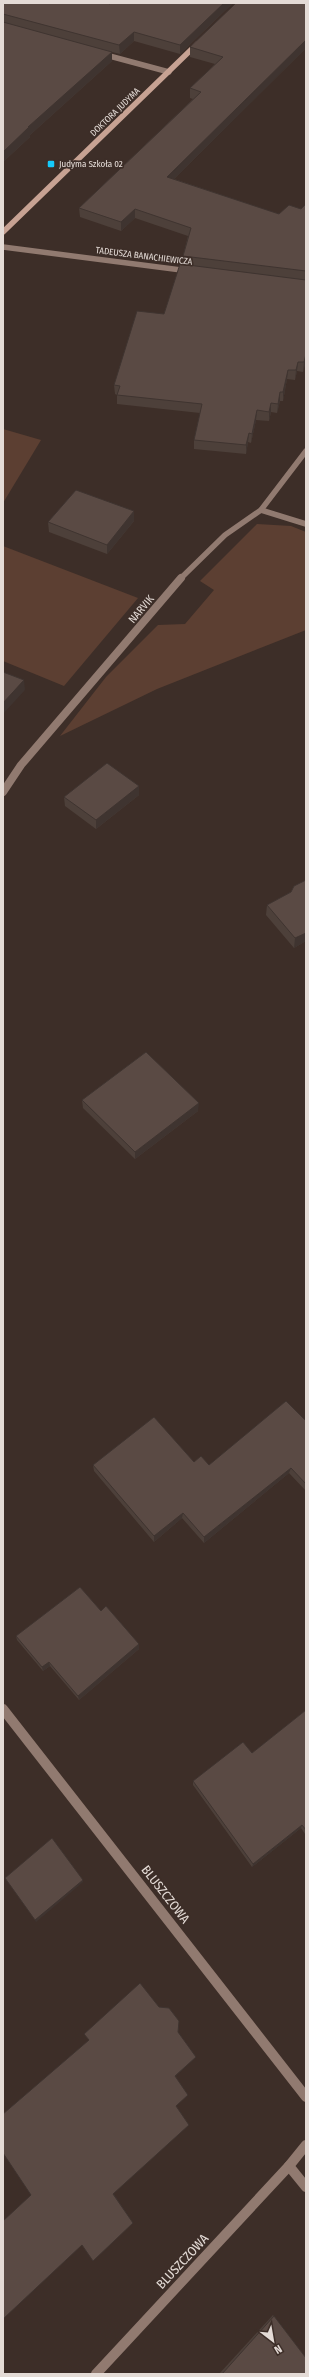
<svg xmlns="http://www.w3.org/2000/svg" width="309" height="2377" font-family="'Fira Sans Condensed',sans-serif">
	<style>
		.green { fill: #5c3f32 }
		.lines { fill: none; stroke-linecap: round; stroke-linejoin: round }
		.lane-far1 { stroke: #917a70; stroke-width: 5.5 }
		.lane { stroke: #917a70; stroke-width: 10 }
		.street-far2 { stroke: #917a70; stroke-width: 5.5 }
		.street-far1 { stroke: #917a70; stroke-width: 8 }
		.street { stroke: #917a70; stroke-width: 10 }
		.secondary { stroke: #c7a293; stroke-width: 5.5 }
		.wall { fill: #4d403a }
		.shaded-wall { fill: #3f3430 }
		.building { fill: #5a4a44; stroke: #3f3430 }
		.poi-dot { fill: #15cafb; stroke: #3d2e28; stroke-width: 1.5 }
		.labels { text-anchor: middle; stroke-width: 3.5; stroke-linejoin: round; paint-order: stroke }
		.far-street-label { font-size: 9px; fill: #e4dbd6; stroke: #3d2e28 }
		.far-poi-label { font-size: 9px; fill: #e4dbd6; stroke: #3d2e28; text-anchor: start }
		.street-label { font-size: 11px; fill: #e4dbd6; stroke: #3d2e28 }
		.near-street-label { font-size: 13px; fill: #e4dbd6; stroke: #3d2e28 }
	</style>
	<rect width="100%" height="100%" fill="#3d2e28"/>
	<g class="green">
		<path d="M3 429 41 440 3 503Z"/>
		<path d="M257 524 291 526 306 532V630L157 689 60 736 106 677 158 625 185 624 214 590 200 581Z"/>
		<path d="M3 546 138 598 64 686 3 661Z"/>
	</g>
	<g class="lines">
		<g class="lane-far1">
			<path d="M102 54 169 72"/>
			<path d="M261 510 306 524"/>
		</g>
		<path class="lane" d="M289 2166 306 2187"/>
		<g class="street-far2">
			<path d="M3 247 189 271"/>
			<path d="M180 579 225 535 261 510 306 451"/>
		</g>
		<path class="street-far1" d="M3 792 21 765 181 578"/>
		<g class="street">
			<path d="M3 1709 306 2097"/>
			<path d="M96 2374 289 2166 306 2145"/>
		</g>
		<path class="secondary" d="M3 232 197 44"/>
	</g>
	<g class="wall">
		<path d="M3 3 110 4 111 3H233L180 54 134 41 120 54 112 52V61L30 135V137L3 162Z"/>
		<path d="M190 47 306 48 174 179 279 214 301 209 306 205V360L303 372 297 371 295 380 287 379 283 401H280L277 413 271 412 269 421 256 420 251 443 248 442 246 454 194 449V440L200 413 117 404V395L115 394 114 385 164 314 182 264 183 256 188 236 135 218 121 231 80 217 79 208 193 99 190 98V88L215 64 190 57Z"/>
		<path d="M134 511V521L107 554 49 532 48 522Z"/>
		<path d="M139 795 96 829 65 806 64 797Z"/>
		<path d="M306 880V941L294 948 266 915 267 905 291 892Z"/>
		<path d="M82 1100 198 1111 135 1159 83 1108Z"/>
		<path d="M306 1421V1491L289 1473 204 1543 182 1518 154 1542 94 1471 93 1465 194 1462 209 1465Z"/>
		<path d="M101 1611 139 1644V1649L79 1700 50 1666 43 1671 17 1640 16 1636Z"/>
		<path d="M306 1710V1833L305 1834 301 1828 252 1867 193 1785V1781L252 1753Z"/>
		<path d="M273 2315 306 2358V2374H219Z"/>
	</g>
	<g class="shaded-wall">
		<path d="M224 3H233L180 54V45Z"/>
		<path d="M3 14 4 23H3Z"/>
		<path d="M134 32V41L120 54 119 45Z"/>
		<path d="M306 40V48L167 186V177Z"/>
		<path d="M112 52V61L30 135V137L3 162V152L28 127Z"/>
		<path d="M135 209V218L121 231V222Z"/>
		<path d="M306 354V360L303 372 304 362Z"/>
		<path d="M298 362 297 371 295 380 296 370Z"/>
		<path d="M288 370 287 379 283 401V392Z"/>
		<path d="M280 392V401L277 413 278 404Z"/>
		<path d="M271 403V412L269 421V412Z"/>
		<path d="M257 410 256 420 251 443 252 434Z"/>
		<path d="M249 433 248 442 246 454V445Z"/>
		<path d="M134 511V521L107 554V545Z"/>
		<path d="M24 680 25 690 3 714V703Z"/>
		<path d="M139 786V795L96 829V820Z"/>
		<path d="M306 933V941L294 948 295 938Z"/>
		<path d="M199 1103 198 1111 135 1159V1152Z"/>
		<path d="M291 1468 289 1473 204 1543V1537Z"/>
		<path d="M183 1513 182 1518 154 1542V1536Z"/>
		<path d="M139 1644V1649L79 1700 78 1696Z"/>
		<path d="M49 1662 50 1666 43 1671 42 1667Z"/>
		<path d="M302 1825 301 1828 252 1867 253 1864Z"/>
		<path d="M83 1880V1882L36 1922 35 1920Z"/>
		<path d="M196 2057 195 2058 175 2077V2076Z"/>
		<path d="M113 2194H114L133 2223Z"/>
	</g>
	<g class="building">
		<path d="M3 3H108L110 4 111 3H224L180 45 134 32 119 45 3 14Z"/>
		<path d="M236 3H306V40L167 177 279 214 289 205 301 209 305 205H306V271L183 256 191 228 135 209 121 222 79 208 201 92 190 88 223 57 190 47Z"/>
		<path d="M3 22 112 52 28 127H29L3 152Z"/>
		<path d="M180 264 306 280V354L304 362H298L296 370H288L283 392H280L278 404 271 403 269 412 257 410 252 434 249 433 246 445 194 440 202 404 117 395 120 386 114 385 137 311 164 314Z"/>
		<path d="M76 490 134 511 107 545 48 522Z"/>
		<path d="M3 672 24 680 3 703Z"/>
		<path d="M107 763 139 786 96 820 64 797Z"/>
		<path d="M306 880V933L295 938 267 905 291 892 294 886Z"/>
		<path d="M146 1052 199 1103 135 1152 82 1100Z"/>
		<path d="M286 1401 306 1421V1484L291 1468 204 1537 183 1513 154 1536 93 1465 154 1417 194 1462 201 1456 209 1465Z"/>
		<path d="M80 1587 101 1611 106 1606 139 1644 78 1696 49 1662 42 1667 16 1636Z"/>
		<path d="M306 1710V1830L302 1825 253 1864 193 1781 243 1742 252 1753Z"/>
		<path d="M52 1838 83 1880 35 1920 5 1878Z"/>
		<path d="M140 1983 159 2007 169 2008 179 2021 178 2032 196 2057 175 2076 188 2095 176 2106 189 2125 113 2194 133 2223 93 2261 82 2245 3 2319V2221L31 2195 3 2153V2114L89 2040 84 2034Z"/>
		<path d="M274 2316 306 2358V2374H222Z"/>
	</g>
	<rect class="poi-dot" x="47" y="160" width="8" height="8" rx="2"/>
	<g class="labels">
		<g class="far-street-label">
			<text transform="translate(115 112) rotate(-44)" y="3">DOKTORA JUDYMA</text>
			<text transform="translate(144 256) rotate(7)" y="3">TADEUSZA BANACHIEWICZA</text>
		</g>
		<g class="far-poi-label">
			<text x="59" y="167">Judyma Szkoła 02</text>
		</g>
		<g class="street-label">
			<text transform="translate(141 609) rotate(-50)" y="4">NARVIK</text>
		</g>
		<g class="near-street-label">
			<text transform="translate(166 1894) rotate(52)" y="5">BLUSZCZOWA</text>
			<text transform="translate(182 2261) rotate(-47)" y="5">BLUSZCZOWA</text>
		</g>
	</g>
	<rect width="309" height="2377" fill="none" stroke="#e4dbd6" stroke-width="8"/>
	<g transform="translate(273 2341) rotate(149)" stroke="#3d2e28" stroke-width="3" paint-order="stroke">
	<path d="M0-3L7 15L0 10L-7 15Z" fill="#e4dbd6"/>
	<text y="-6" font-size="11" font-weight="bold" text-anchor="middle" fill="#e4dbd6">N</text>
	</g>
</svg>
